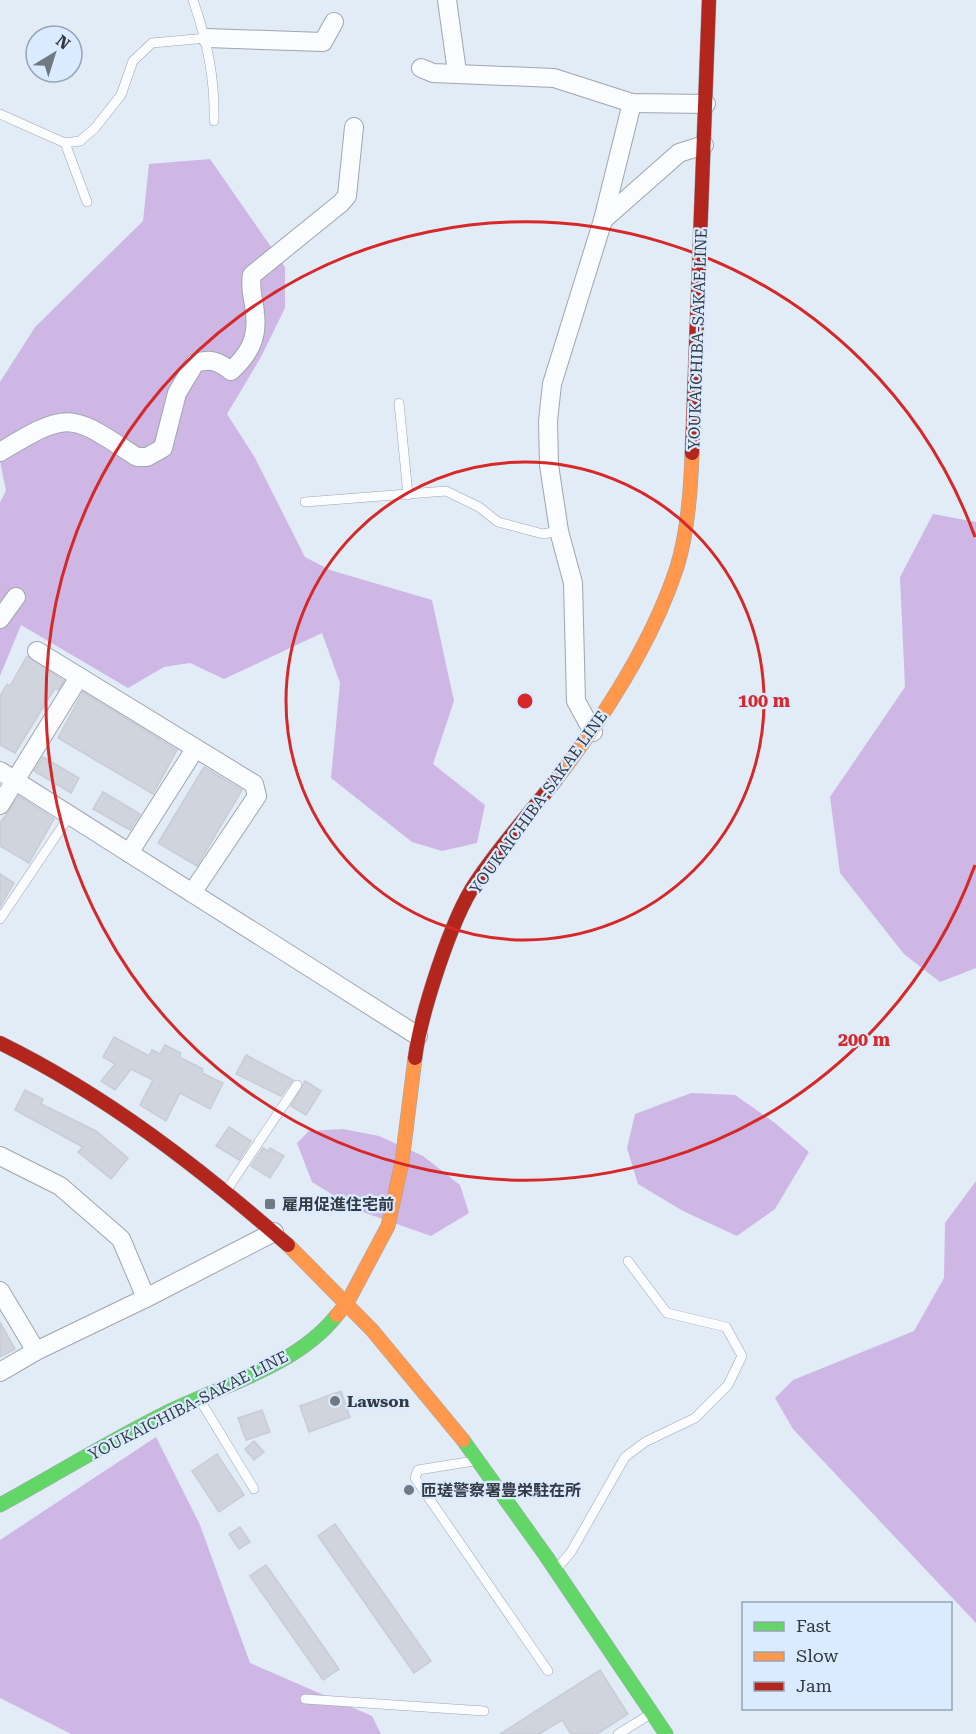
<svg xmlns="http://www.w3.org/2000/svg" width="976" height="1734" font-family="'Roboto Serif','Noto Sans JP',serif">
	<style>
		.forest { fill: #ceb7e5 }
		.building { fill: #cfd4dd; stroke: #c8ccd5; stroke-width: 1.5 }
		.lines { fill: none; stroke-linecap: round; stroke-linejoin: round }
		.lane-casing { stroke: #9ea6ae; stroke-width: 10 }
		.street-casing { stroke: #9ea6ae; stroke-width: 20 }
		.fast-casing { stroke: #9ea6ae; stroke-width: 15 }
		.slow-casing { stroke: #9ea6ae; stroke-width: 15 }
		.jam-casing { stroke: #9ea6ae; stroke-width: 15 }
		.lane { stroke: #fbfcfe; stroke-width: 9 }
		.street { stroke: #fbfcfe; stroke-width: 18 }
		.fast { stroke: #63d668; stroke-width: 14 }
		.slow { stroke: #ff974d; stroke-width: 14 }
		.jam { stroke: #b3261e; stroke-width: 14 }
		.ring { fill: none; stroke: #d62828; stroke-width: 3 }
		.poi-dot { fill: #707881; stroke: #daebff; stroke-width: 2 }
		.labels { text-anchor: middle; stroke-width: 4.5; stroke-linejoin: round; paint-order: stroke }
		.street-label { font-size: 16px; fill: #333a42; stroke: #daebff }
		.poi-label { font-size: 16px; font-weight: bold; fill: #333a42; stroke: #daebff; text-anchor: start }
		.centre { fill: #d62828; stroke: #daebff; stroke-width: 3 }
		.ring-label { font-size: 18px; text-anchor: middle; font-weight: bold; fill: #d62828; stroke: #daebff; stroke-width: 4.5; stroke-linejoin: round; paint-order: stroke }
	</style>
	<rect width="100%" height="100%" fill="#e2ecf7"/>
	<g class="forest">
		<path d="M210 159 285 267V308L261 357 227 414 254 456 305 557 330 570 432 600 454 701 433 764 485 805 477 843 442 851 412 842 331 778 340 683 322 633 224 679 190 663 164 667 128 688 21 625 0 676V502L6 491 0 461V382L35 327 143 221 149 164Z"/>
		<path d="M933 514 976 522V968L940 982 904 954 840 873 830 797 905 687 900 577Z"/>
		<path d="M691 1093 735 1095 775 1123 809 1152 775 1209 737 1236 683 1211 638 1184 627 1148 635 1114Z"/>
		<path d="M343 1129 379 1136 423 1156 460 1185 469 1213 431 1236 357 1210 312 1182 297 1143 309 1131Z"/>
		<path d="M976 1181V1623L793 1429 775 1398 793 1380 914 1331 944 1278 945 1223Z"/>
		<path d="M156 1437 200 1525 250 1663 372 1716 381 1734H71L0 1698V1540Z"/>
	</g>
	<g class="building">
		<path d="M27 656 64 681 58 690 55 688 15 753 0 745V696L7 684 10 686Z"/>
		<path d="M83 692 177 750 153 794 58 738Z"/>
		<path d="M43 757 79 778 71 793 34 771Z"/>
		<path d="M204 767 242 790 197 866 158 843Z"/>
		<path d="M103 792 140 814 130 830 93 809Z"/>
		<path d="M19 796 54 819 29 863 0 846V823Z"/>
		<path d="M0 874 14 883 0 907Z"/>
		<path d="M114 1037 149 1056 152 1050 160 1054 165 1045 181 1053 179 1057 203 1069 202 1073 223 1083 210 1109 180 1093 166 1121 140 1105 153 1080 131 1069 115 1090 101 1081 115 1064 103 1057Z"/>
		<path d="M246 1055 293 1080 281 1096 236 1074Z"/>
		<path d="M305 1081 321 1091 306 1115 291 1106Z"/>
		<path d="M25 1090 43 1099 41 1104 96 1131 128 1158 111 1179 78 1152 83 1147 15 1110Z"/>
		<path d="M229 1127 251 1141 239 1160 216 1146Z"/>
		<path d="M263 1148 268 1151 270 1148 284 1156 270 1178 251 1166Z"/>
		<path d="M0 1322 15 1349 0 1357Z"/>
		<path d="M341 1391 350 1417 309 1432 300 1406Z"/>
		<path d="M262 1410 270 1432 246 1440 238 1418Z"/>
		<path d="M254 1441 264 1452 254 1460 245 1449Z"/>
		<path d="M217 1454 244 1495 219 1512 192 1471Z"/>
		<path d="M335 1524 431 1661 414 1673 318 1536Z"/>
		<path d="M240 1527 250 1542 239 1549 229 1534Z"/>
		<path d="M266 1565 339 1669 323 1680 250 1576Z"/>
		<path d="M600 1670 628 1714 597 1734H571L562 1720 539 1734H500Z"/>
	</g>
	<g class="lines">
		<defs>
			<g id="lane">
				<path d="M193 0C207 41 215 77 214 121"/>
				<path d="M0 114 65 143 80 141 95 128 121 95 133 61 152 43 207 38"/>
				<path d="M65 143 87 202"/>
				<path d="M399 403 408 495"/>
				<path d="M305 502 446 491 479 507 498 522 543 534 559 531"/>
				<path d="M0 919 70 815"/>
				<path d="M226 1191 297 1085"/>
				<path d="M200 1400 254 1489"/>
				<path d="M474 1461 418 1470 415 1478 548 1671"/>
				<path d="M559 1566 571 1552 625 1457 645 1442 695 1418 728 1385 742 1356 726 1327 667 1313 628 1261"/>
				<path d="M305 1699 484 1711"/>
				<path d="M618 1734 649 1715"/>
			</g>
			<g id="street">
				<path d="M447 0 457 72"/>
				<path d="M207 38 323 42 334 22"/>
				<path d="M421 68 433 73 554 78 632 103 706 104"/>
				<path d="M603 220 679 153 704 145"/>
				<path d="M0 452C71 409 70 414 137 457H147L163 448 177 393 195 363C210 358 218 361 231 371 249 354 258 339 255 313 254 299 249 289 252 275L341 203 347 196 354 127"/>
				<path d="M0 619 16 597"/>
				<path d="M37 651 254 784 257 796 192 893"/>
				<path d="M593 732 576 701 573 583 559 531 549 465 548 421 552 384 603 220 632 103"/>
				<path d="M0 771 418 1036"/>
				<path d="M0 805 79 677"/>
				<path d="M129 853 195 749"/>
				<path d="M0 1156 60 1186 121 1239 146 1298"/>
				<path d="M0 1291 36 1351"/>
				<path d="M0 1372 36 1351 146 1298 274 1232"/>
			</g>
			<g id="fast">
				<path d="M463 1440 546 1556 666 1734"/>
				<path d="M0 1505C55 1475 108 1442 164 1414 222 1385 296 1367 337 1315"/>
			</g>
			<g id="slow">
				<path d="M555 781C604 717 652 644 677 567 687 535 691 486 692 453"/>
				<path d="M288 1245 372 1330 463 1440"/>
				<path d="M337 1315 347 1303 388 1226 402 1162 415 1058"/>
			</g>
			<g id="jam">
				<path d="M692 453 709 0"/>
				<path d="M0 1043C106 1095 200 1168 288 1245"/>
				<path d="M415 1058C421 1013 451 919 476 882 499 847 529 814 555 781"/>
			</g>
		</defs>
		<use href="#lane" class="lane-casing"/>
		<use href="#street" class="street-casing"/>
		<use href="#fast" class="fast-casing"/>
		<use href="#slow" class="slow-casing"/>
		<use href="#jam" class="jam-casing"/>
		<use href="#lane" class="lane"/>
		<use href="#street" class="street"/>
		<use href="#fast" class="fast"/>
		<use href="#slow" class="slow"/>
		<use href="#jam" class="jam"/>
	</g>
	<g class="ring">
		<circle cx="525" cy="701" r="239"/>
		<path d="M975 865A479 479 0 1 1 975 537"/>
	</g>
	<g class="poi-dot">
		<rect x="264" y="1198" width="12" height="12" rx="3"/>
		<circle cx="335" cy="1401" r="6"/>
		<circle cx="409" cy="1490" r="6"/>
	</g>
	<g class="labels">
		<g class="street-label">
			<text transform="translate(697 339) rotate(-88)" y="6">YOUKAICHIBA-SAKAE LINE</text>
			<text transform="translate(538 802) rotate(-54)" y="6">YOUKAICHIBA-SAKAE LINE</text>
			<text transform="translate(188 1405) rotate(-27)" y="6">YOUKAICHIBA-SAKAE LINE</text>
		</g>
		<g class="poi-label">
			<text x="282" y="1210">雇用促進住宅前</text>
			<text x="347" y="1407">Lawson</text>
			<text x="421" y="1496">匝瑳警察署豊栄駐在所</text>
		</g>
	</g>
	<circle cx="525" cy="701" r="9" class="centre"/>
	<g class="ring-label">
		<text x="764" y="707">100 m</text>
		<text x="864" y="1046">200 m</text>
	</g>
	<rect x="742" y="1602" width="210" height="108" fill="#daebff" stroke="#97a4b3" stroke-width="1.5"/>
	<rect x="754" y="1622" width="30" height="9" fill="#63d668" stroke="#97a4b3" stroke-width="1.5"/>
	<text x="796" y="1632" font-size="18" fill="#333a42">Fast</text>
	<rect x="754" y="1652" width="30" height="9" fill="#ff974d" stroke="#97a4b3" stroke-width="1.5"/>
	<text x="796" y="1662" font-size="18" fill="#333a42">Slow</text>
	<rect x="754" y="1682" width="30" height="9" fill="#b3261e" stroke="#97a4b3" stroke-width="1.5"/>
	<text x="796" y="1692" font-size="18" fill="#333a42">Jam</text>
	<g transform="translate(54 54) rotate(38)"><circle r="28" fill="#daebff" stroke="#97a4b3" stroke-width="1.5"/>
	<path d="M0-4.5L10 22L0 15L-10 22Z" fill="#707881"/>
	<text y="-9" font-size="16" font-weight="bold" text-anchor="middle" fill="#333a42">N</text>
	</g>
</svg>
